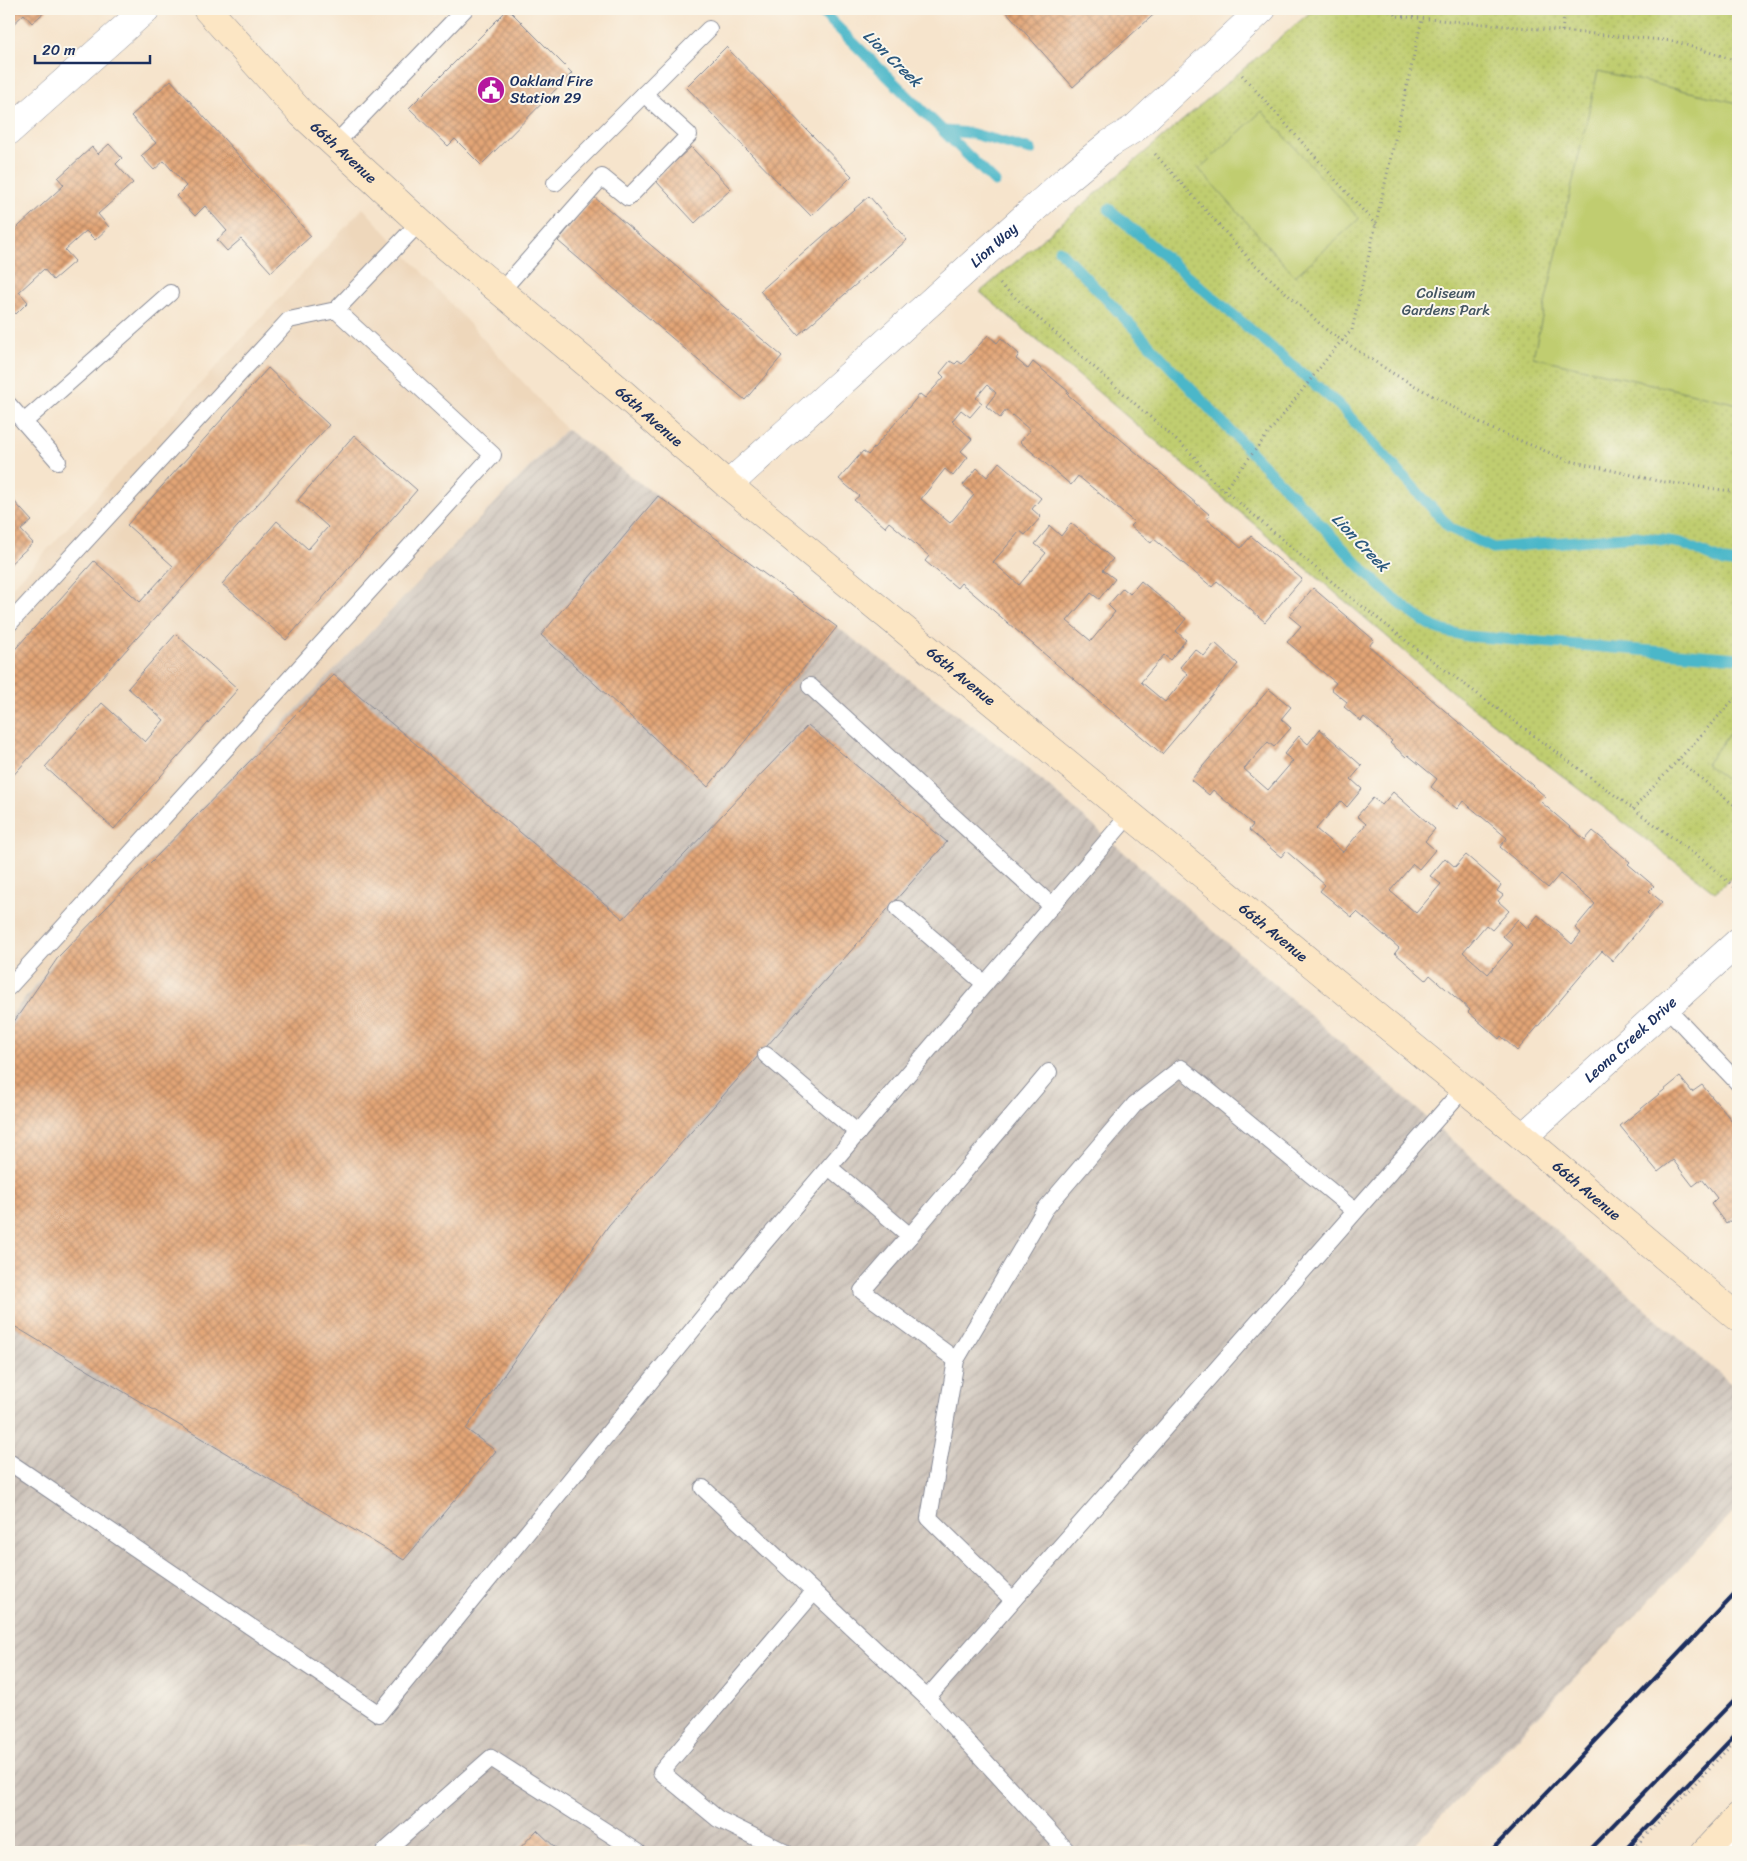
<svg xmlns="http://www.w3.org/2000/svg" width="1747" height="1861" font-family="Sriracha,sans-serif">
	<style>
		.built { fill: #eed7bb }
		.industrial { fill: url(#industrial-furrows) }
		.park { fill: url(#park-dots); stroke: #6e7e66 }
		.pitch { fill: #c0cd6f; stroke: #6e7e66 }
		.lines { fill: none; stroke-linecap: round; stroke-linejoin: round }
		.stream { stroke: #4cb7c9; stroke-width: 11 }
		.building { fill: url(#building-cross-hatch) }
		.lane-casing { stroke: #888a95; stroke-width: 18 }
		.street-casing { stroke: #888a95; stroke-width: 29 }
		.secondary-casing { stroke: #888a95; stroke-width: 29 }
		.path { stroke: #888a95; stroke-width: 3; stroke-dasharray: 1 4; stroke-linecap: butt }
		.lane { stroke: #fff; stroke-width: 16 }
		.street { stroke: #fff; stroke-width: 28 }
		.secondary { stroke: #fce6c4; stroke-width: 28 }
		.rail { stroke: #1b2f5e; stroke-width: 4 }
		.labels { text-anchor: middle; stroke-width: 4; stroke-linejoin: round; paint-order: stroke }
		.poi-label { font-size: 15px; fill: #1b2f5e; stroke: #fbf7ec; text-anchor: start }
		.street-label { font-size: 15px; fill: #1b2f5e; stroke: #fbf7ec }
		.park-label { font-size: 15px; fill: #445662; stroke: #fbf7ec }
		.water-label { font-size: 16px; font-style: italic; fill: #2a587e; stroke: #fbf7ec }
	</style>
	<defs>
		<pattern id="industrial-furrows" width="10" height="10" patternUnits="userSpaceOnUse" patternTransform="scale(1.25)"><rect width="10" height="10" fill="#ccc2b9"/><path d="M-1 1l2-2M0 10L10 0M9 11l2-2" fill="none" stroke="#afa7a1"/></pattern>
		<pattern id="park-dots" width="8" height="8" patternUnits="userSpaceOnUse" patternTransform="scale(1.25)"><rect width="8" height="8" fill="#c0cd6f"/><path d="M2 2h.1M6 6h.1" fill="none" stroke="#a4b063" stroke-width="1.8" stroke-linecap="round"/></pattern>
		<pattern id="building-cross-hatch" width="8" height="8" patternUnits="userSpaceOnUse" patternTransform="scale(1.25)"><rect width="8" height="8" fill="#e3a576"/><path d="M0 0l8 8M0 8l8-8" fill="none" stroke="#b78764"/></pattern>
	</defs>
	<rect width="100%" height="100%" fill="#fbf7ec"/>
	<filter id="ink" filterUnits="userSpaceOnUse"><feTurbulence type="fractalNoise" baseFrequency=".02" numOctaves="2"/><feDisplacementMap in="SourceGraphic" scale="10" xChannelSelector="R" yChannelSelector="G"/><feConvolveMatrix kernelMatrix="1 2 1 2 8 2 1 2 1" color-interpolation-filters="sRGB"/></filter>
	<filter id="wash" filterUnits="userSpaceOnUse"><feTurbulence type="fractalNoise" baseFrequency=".0096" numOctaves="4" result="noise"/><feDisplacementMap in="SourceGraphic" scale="20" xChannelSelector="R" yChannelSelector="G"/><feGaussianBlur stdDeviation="1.12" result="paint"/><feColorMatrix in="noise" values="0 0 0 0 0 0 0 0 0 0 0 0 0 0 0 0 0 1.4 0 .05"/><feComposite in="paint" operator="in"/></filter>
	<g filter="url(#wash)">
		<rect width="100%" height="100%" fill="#f6e4cc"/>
		<path class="built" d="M363 208 566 429 59 956 9 1017V591Z"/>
		<path class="industrial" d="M566 429 1016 758 1738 1390V1508L1407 1852H9V1018L59 956Z"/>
		<path class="park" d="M1314 9H1738V872L1715 892 1456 695 980 292Z"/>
		<g class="pitch">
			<path d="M1598 71 1738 103V404L1533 357Z"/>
			<path d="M1262 111 1359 219 1295 276 1199 169Z"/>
			<path d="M1737 724 1738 725V789L1706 764Z"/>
		</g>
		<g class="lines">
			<g class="stream">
				<path d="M819 9 995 182"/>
				<path d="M944 131 970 133 1031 150"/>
				<path d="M1109 209 1339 405 1450 528 1493 548 1636 536 1681 543 1724 562 1738 564"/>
				<path d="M1059 250C1143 336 1223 425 1307 510 1342 546 1383 595 1425 622 1438 631 1452 633 1467 636L1738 658"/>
			</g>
		</g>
		<g id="blocks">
			<g class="building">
				<path d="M9 9H46L47 10 32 23 24 14 9 28Z"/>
				<path d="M508 9 572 73 481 165 455 139 448 146 409 108Z"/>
				<path d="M1004 9H1160L1073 87Z"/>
				<path d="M726 47 852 176 811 216 686 87Z"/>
				<path d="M171 80 311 236 271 272 241 239 227 251 217 240 227 231 205 206 195 216 176 196 186 186 164 161 154 170 141 156 156 143 131 116Z"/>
				<path d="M109 144 122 158 116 164 133 183 98 214 109 227 95 240 86 231 65 250 75 261 53 280 44 269 19 292 28 302 16 314 9 306V235L64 185 58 178 92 147 98 154Z"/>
				<path d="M691 147 731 189 695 223 655 180Z"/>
				<path d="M869 196 907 240 798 335 760 291Z"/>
				<path d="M594 197 782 356 745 400 558 241Z"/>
				<path d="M988 335 997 343 1001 338 1019 354 1016 359 1028 369 1033 362 1069 392 1067 394 1210 515 1207 519 1241 548 1251 536 1302 579 1265 622 1217 581 1212 587 1154 539 1151 543 1130 526 1134 522 1078 476 1071 485 1020 442 1030 430 1006 410 1000 418 986 406 996 393 987 385 976 398 982 403 970 417 961 410 952 421 972 439 961 451 968 457 953 476 945 469 921 499 950 523 974 495 963 485 977 468 987 477 999 462 1041 498 1032 509 1041 517 1025 535 1020 531 993 562 1019 585 1046 553 1035 544 1050 526 1061 536 1071 523 1113 559 1103 570 1115 579 1099 599 1091 593 1067 621 1091 641 1115 612 1108 605 1123 588 1130 594 1141 581 1186 619 1176 631 1186 640 1170 660 1164 655 1141 682 1165 702 1188 674 1180 667 1195 649 1204 656 1215 643 1238 664 1162 754 961 583 957 588 925 561 929 556 889 522 885 527 854 500 859 496 839 479 863 451 868 455 920 394 925 398 944 377 940 373 950 361 955 364 958 361 962 364Z"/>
				<path d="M268 368 329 425 9 780V656L94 561 140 602 173 566 127 525Z"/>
				<path d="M354 435 417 490 286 640 222 584 277 521 308 549 328 527 298 500Z"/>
				<path d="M658 496 837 627 708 787 541 635Z"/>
				<path d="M12 499 32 521 21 530 33 543 9 565V502Z"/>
				<path d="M1313 588 1374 640 1369 646 1546 797 1541 802 1585 840 1593 831 1630 862 1628 864 1654 886 1649 891 1662 902 1613 961 1602 951 1517 1051 1501 1036 1499 1039 1468 1012 1470 1010 1430 975 1426 980 1395 953 1399 948 1357 912 1352 917 1320 891 1325 885 1286 851 1281 857 1249 830 1253 825 1213 790 1209 795 1191 780 1269 689 1291 707 1281 719 1291 728 1274 747 1268 742 1244 769 1268 790 1293 761 1284 754 1299 736 1308 744 1320 729 1362 766 1351 779 1362 789 1347 807 1341 801 1316 829 1343 852 1366 824 1357 816 1373 798 1382 805 1393 792 1435 829 1425 841 1435 850 1419 869 1413 864 1390 891 1416 913 1441 884 1430 876 1445 858 1455 867 1466 855 1501 885 1497 891 1503 895 1498 901 1509 911 1492 930 1486 925 1463 952 1488 974 1513 945 1503 936 1518 919 1527 928 1538 915 1572 944 1581 933 1575 928 1595 904 1560 874 1548 888 1500 847 1507 838 1463 801 1457 809 1431 787 1437 779 1408 755 1406 757 1390 743 1392 741 1364 717 1361 721 1344 707 1347 702 1331 689 1336 683 1287 642 1301 626 1289 616Z"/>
				<path d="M176 634 238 689 114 829 45 767 102 703 145 742 164 720 128 688Z"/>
				<path d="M334 675 623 919 808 725 947 842 609 1225 466 1429 496 1451 404 1560 9 1323V1029L59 956Z"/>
				<path d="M1680 1077 1692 1092 1702 1085 1738 1128V1221L1735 1217 1726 1224 1711 1204 1717 1198 1702 1179 1693 1186 1673 1160 1658 1172 1620 1126Z"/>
				<path d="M537 1830 560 1852H516Z"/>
			</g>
		</g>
	</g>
	<g filter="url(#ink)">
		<use href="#blocks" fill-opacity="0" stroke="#888a95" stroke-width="1"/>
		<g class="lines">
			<defs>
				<g id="lane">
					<path d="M335 144 465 9"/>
					<path d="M555 183 709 29"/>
					<path d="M501 291 602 177 628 198 689 135 644 94"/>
					<path d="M9 405 58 461"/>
					<path d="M24 422 170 293"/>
					<path d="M9 624 289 320 336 310 420 222"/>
					<path d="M810 686 1052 906"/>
					<path d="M898 909 985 984"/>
					<path d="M9 987 493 455 336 310"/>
					<path d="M1666 1007 1738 1083"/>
					<path d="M766 1055 858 1133"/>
					<path d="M829 1167 910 1236 862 1291 956 1360"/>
					<path d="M910 1236 1049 1072"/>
					<path d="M9 1462 379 1714 757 1251 1130 814"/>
					<path d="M703 1488 927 1698"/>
					<path d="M1013 1600 929 1518 956 1360 1045 1209 1135 1104 1181 1068 1355 1211"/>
					<path d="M1720 1836 1738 1852"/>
					<path d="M384 1852 491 1758 638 1852"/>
					<path d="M785 1852 718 1819 661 1772 814 1592"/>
					<path d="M1068 1852 927 1698 1464 1088"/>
				</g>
				<g id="street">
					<path d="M9 131 146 9"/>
					<path id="s1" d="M728 485 1067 179 1109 144 1135 128 1262 9"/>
					<path id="s2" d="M1523 1137 1738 942"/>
				</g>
				<g id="secondary">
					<path id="s3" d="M207 9 302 114 440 241 619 390 728 485 1523 1137 1738 1318"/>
					<path d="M1705 1852 1738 1817"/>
				</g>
			</defs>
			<use href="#lane" class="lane-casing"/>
			<use href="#street" class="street-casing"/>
			<use href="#secondary" class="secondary-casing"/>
			<g class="path">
				<path d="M1395 9V16L1673 41 1738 61"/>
				<path d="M1562 31 1565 9"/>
				<path d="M1242 75 1376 225"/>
				<path d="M1155 154 1252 262 1329 332 1394 374 1492 429 1567 460 1658 481 1738 492"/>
				<path d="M1000 284 1193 455 1211 479 1344 592 1418 650 1704 861 1738 890"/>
				<path d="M1224 490 1336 347 1352 330 1422 19"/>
				<path d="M1678 760 1738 808"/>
				<path d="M1633 809 1738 695"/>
				<path d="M1630 1852 1738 1738"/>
			</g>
			<use href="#lane" class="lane"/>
			<use href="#street" class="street"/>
			<use href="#secondary" class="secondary"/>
			<g class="rail">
				<path d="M1490 1852 1738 1591"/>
				<path d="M1587 1852 1738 1696"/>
				<path d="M1623 1852 1738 1732"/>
			</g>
		</g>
	</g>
	<defs>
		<symbol id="civic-disc" viewBox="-11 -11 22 22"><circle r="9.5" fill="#b5179e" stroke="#fbf7ec"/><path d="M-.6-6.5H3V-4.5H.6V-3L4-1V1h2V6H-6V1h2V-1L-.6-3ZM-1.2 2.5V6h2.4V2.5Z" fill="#fff"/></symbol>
	</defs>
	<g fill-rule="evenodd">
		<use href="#civic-disc" x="475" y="74" width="32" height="32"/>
	</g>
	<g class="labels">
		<g class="poi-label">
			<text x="510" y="86">Oakland Fire<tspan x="510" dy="17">Station 29</tspan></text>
		</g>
		<g class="street-label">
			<text dy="5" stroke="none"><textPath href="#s3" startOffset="198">66th Avenue</textPath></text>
			<text dy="5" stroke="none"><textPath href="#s1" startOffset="358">Lion Way</textPath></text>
			<text dy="5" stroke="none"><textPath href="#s3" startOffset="602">66th Avenue</textPath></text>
			<text dy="5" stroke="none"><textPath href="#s3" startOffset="1008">66th Avenue</textPath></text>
			<text dy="5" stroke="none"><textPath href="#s3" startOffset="1412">66th Avenue</textPath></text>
			<text dy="5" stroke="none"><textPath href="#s2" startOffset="145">Leona Creek Drive</textPath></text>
			<text dy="5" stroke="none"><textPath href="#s3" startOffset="1818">66th Avenue</textPath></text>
		</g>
		<g class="park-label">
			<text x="1446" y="298">Coliseum<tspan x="1446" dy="17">Gardens Park</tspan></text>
		</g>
		<g class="water-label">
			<text transform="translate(893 58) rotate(44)" y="6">Lion Creek</text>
			<text transform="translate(1361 542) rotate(46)" y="6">Lion Creek</text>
		</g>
	</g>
	<rect width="1747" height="1861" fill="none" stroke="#fbf7ec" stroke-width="30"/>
	<path d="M35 55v8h115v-8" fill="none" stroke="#1b2f5e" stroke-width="2.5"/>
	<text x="42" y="55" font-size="15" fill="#1b2f5e" stroke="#fbf7ec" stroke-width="4" paint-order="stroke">20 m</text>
</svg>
